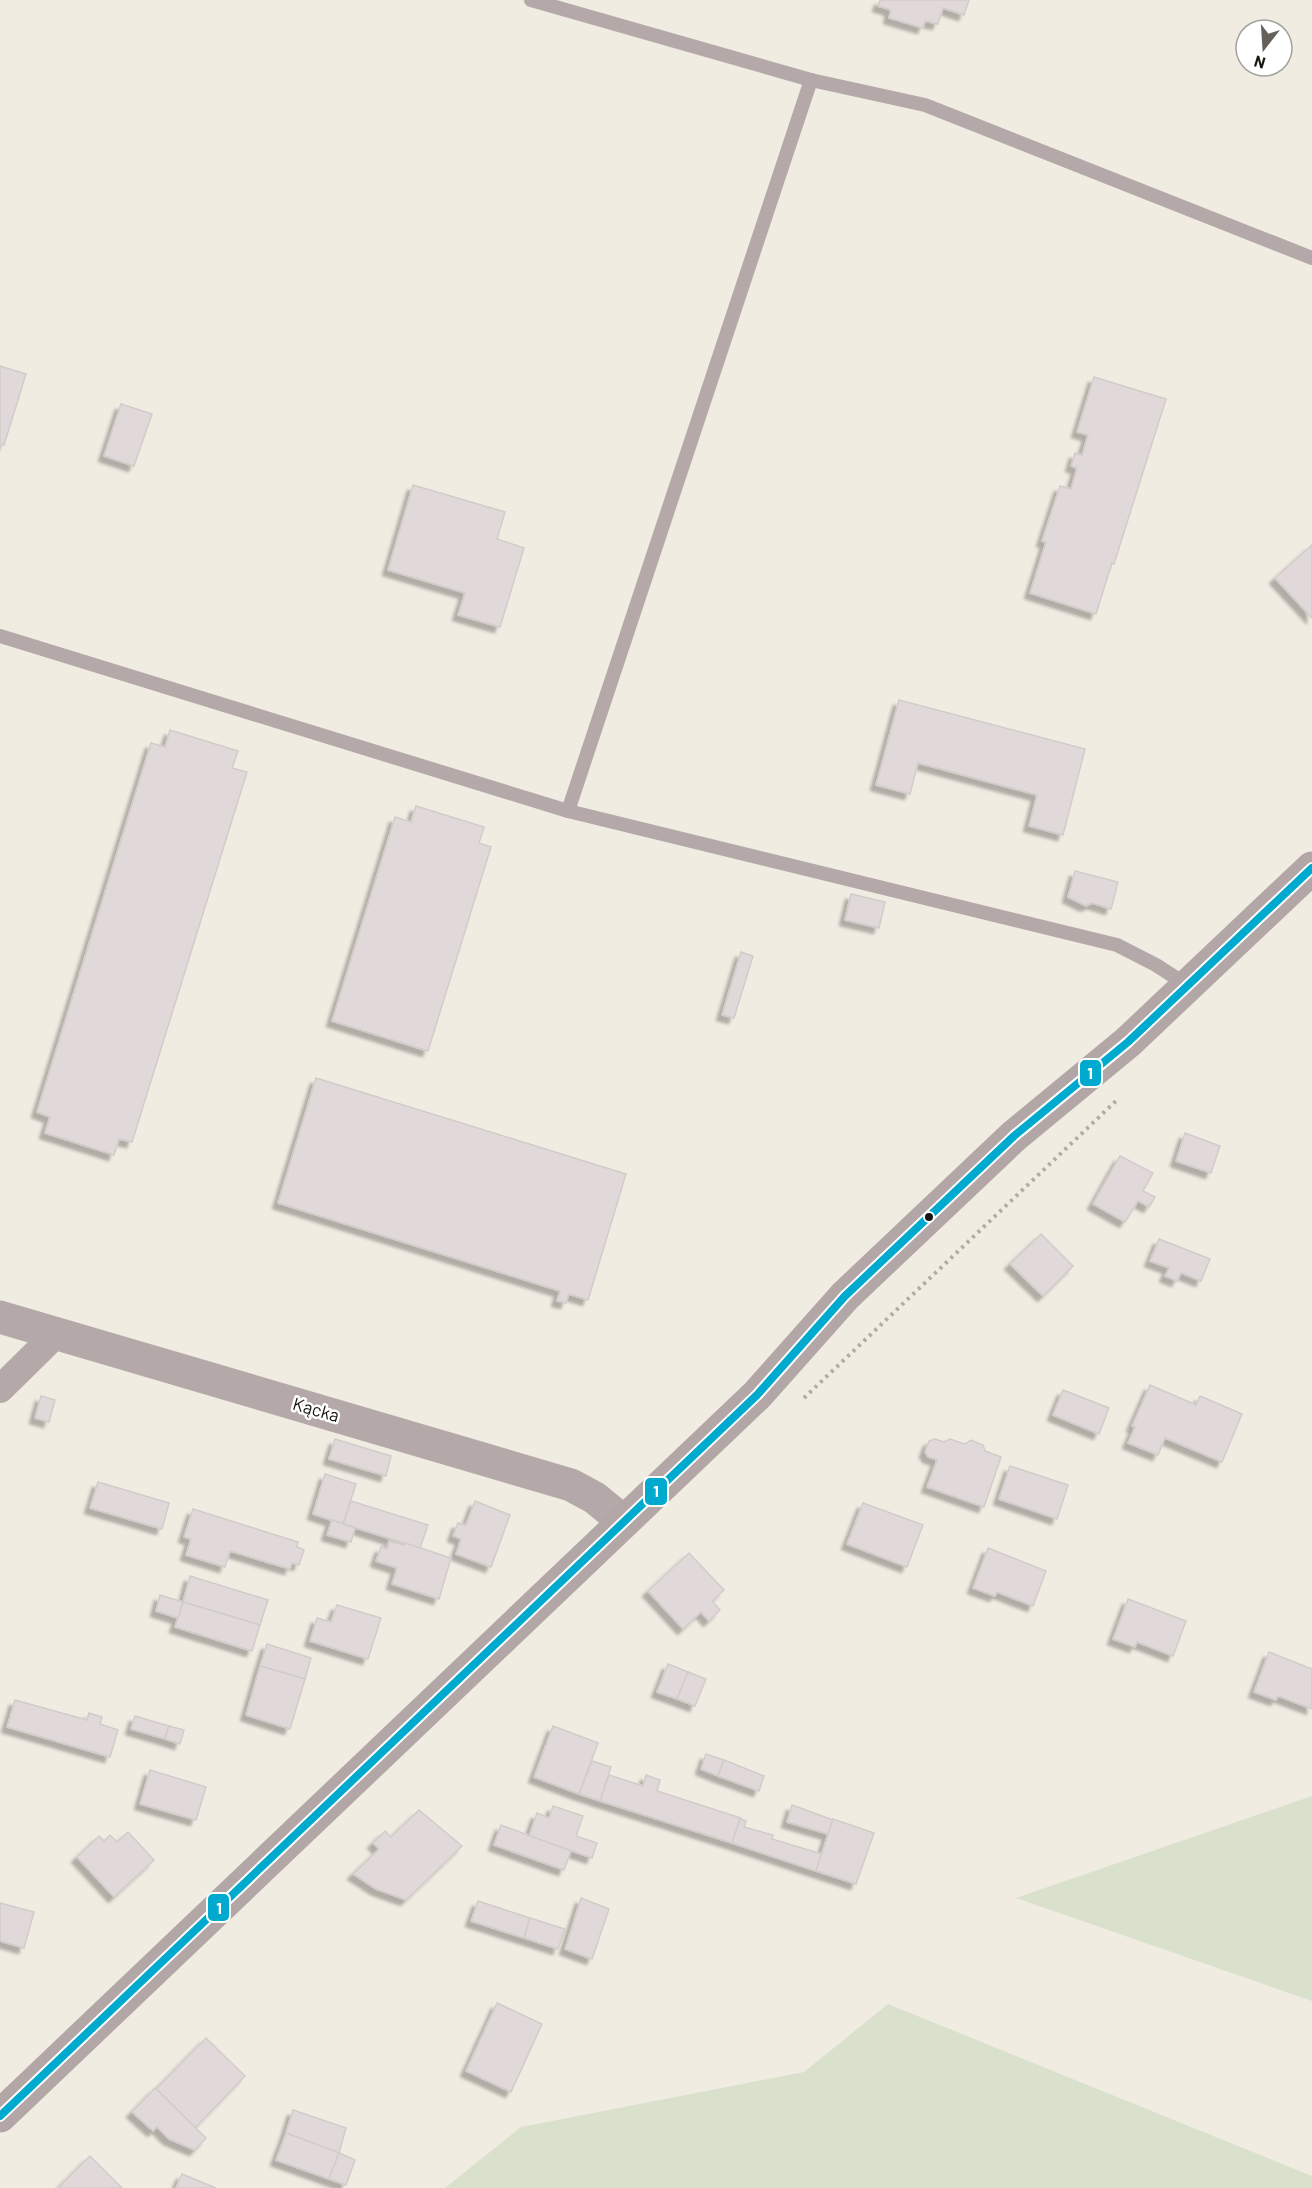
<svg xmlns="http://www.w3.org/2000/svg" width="1312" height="2188" font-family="Barlow,sans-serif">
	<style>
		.green { fill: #d9e1cd }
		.building { fill: #e1d9d9; stroke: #d1ccca; stroke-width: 1.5; filter: url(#shadow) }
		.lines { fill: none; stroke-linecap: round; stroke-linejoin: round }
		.path { stroke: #b4aba9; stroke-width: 4; stroke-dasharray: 3 4.5; stroke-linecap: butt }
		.service { stroke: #b4a8a8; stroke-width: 14 }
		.minor { stroke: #b4a8a8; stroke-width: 28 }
		.tertiary { stroke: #b4a8a8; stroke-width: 33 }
		.secondary { stroke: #b3a6a6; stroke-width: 33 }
		.bus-1-casing { stroke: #fff; stroke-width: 12 }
		.bus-1 { stroke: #00a9ce; stroke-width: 8 }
		.bus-dot { fill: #191610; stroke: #fff; stroke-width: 2 }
		.labels { text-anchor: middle; stroke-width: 5; stroke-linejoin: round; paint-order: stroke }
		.street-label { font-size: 18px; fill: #191610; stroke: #fff }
		.line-badge { stroke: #fff; stroke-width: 2 }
		.badge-label { font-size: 16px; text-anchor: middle; font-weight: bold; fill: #fff }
	</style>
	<defs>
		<filter id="shadow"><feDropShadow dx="-5.5" dy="5.5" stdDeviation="1.5" flood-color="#0004"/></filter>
	</defs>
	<rect width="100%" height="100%" fill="#f1ece2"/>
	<g class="green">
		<path d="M1312 1796V2001L1016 1898Z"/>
		<path d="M888 2004 1312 2176V2188H445L521 2127 804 2072Z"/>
	</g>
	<g class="building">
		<path d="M880 0H969L964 15 943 8 938 24 925 21 923 28 889 18 891 10 878 6Z"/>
		<path d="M0 366 26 374 4 445 0 444Z"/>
		<path d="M1094 377 1166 399 1114 564 1112 563 1096 614 1030 593 1046 542 1042 541 1060 486 1071 489 1077 468 1071 466 1075 453 1082 455 1088 435 1077 432Z"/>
		<path d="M121 404 152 414 134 466 104 456Z"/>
		<path d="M413 485 505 512 497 539 524 548 500 627 458 615 465 593 388 570Z"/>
		<path d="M1312 545V618L1275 578Z"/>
		<path d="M899 700 1085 749 1063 835 1029 826 1037 795 918 763 910 794 876 785Z"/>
		<path d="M170 730 238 751 232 768 247 772 132 1142 119 1139 114 1155 45 1133 50 1117 37 1112 151 743 165 747Z"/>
		<path d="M416 806 484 827 479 843 491 847 428 1051 332 1021 395 817 411 822Z"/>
		<path d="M1075 871 1118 882 1111 909 1092 903 1086 906 1068 897Z"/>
		<path d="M851 894 885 902 879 928 845 920Z"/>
		<path d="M741 952 753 956 734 1018 722 1015Z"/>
		<path d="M316 1078 626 1174 588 1300 569 1294 566 1303 557 1301 560 1291 278 1203Z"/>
		<path d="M1185 1133 1220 1146 1211 1173 1176 1161Z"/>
		<path d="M1120 1156 1153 1173 1143 1191 1155 1197 1149 1207 1138 1201 1125 1222 1093 1204Z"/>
		<path d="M1041 1234 1073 1266 1043 1296 1010 1264Z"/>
		<path d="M1159 1239 1210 1259 1201 1281 1181 1273 1177 1281 1165 1276 1169 1268 1150 1261Z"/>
		<path d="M1150 1385 1196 1405 1200 1396 1242 1414 1222 1462 1165 1438 1158 1455 1128 1443 1135 1427 1132 1426Z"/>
		<path d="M1063 1390 1109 1408 1099 1434 1053 1415Z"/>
		<path d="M41 1396 55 1400 49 1422 35 1418Z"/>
		<path d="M335 1439 391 1456 386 1476 329 1459Z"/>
		<path d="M935 1439 944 1442 950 1439 965 1444 971 1440 983 1445 985 1451 1001 1457 984 1507 927 1487 937 1460 928 1457 925 1452 929 1441Z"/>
		<path d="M1010 1466 1068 1485 1057 1519 999 1499Z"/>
		<path d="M325 1474 356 1484 343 1524 313 1514Z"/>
		<path d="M98 1482 169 1503 162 1529 90 1508Z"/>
		<path d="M351 1501 428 1525 420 1548 343 1524Z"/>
		<path d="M475 1501 510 1515 491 1567 456 1554 461 1539 453 1536 458 1523 466 1525Z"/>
		<path d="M863 1503 923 1525 907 1567 847 1544Z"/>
		<path d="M193 1509 298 1542 297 1547 304 1550 299 1565 292 1563 290 1569 230 1551 225 1567 186 1555 191 1539 184 1537Z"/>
		<path d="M332 1520 355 1528 351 1542 327 1535Z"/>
		<path d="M389 1541 404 1545 405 1543 451 1558 439 1599 392 1584 397 1568 376 1561 381 1547 387 1549Z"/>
		<path d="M988 1548 1046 1571 1033 1606 997 1592 995 1596 973 1588Z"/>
		<path d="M689 1553 724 1590 712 1601 720 1610 709 1621 701 1612 683 1629 648 1591Z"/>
		<path d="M190 1576 268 1600 260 1625 183 1602Z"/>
		<path d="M160 1595 183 1602 178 1618 156 1611Z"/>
		<path d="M1128 1599 1186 1621 1173 1656 1137 1642 1135 1647 1113 1639Z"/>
		<path d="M183 1602 260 1625 252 1651 175 1627Z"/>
		<path d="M337 1605 381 1618 368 1659 310 1641 317 1618 331 1622Z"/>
		<path d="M267 1644 311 1658 305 1679 260 1666Z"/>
		<path d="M1269 1652 1312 1669V1709L1278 1696 1276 1700 1254 1692Z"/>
		<path d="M668 1664 688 1672 677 1699 657 1692Z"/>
		<path d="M260 1666 305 1679 290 1729 246 1715Z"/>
		<path d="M688 1672 706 1679 695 1706 677 1699Z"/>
		<path d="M15 1700 87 1720 89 1713 102 1717 100 1724 118 1730 110 1757 7 1727Z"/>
		<path d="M135 1716 169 1726 165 1739 131 1729Z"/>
		<path d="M169 1726 184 1730 180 1744 165 1739Z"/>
		<path d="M553 1726 598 1743 579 1794 534 1777Z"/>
		<path d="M706 1754 724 1760 718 1776 701 1769Z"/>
		<path d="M724 1760 764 1776 759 1791 718 1776Z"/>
		<path d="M592 1761 611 1767 600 1801 579 1794Z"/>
		<path d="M150 1770 206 1787 196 1820 140 1804Z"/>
		<path d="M609 1775 643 1786 646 1775 660 1780 657 1791 741 1818 732 1843 600 1801Z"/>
		<path d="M792 1805 833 1820 828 1834 787 1822Z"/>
		<path d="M553 1806 583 1816 576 1836 597 1843 592 1858 529 1836 537 1813 549 1818Z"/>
		<path d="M419 1810 462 1846 406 1900 376 1889 353 1874 379 1849 373 1843 385 1831 391 1837Z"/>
		<path d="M740 1819 746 1821 744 1827 773 1835 772 1839 822 1854 816 1871 732 1843Z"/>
		<path d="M833 1819 874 1833 856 1884 816 1871Z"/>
		<path d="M501 1825 571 1851 564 1870 494 1845Z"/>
		<path d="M128 1832 154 1860 114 1897 77 1857 99 1836 104 1841 110 1835 117 1842Z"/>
		<path d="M581 1898 609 1909 592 1959 565 1949Z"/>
		<path d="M478 1901 530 1918 524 1938 471 1921Z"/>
		<path d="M0 1903 34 1912 24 1948 0 1941Z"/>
		<path d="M530 1918 565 1929 558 1949 524 1938Z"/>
		<path d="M497 2003 542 2024 511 2092 466 2071Z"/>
		<path d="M206 2038 245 2076 195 2128 156 2089Z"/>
		<path d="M155 2088 206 2138 195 2150 169 2139 157 2127 153 2131 132 2112Z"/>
		<path d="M293 2110 346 2128 339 2153 286 2133Z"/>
		<path d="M286 2133 339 2153 329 2179 276 2160Z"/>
		<path d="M339 2153 355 2160 346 2185 329 2179Z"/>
		<path d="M90 2156 122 2188H58Z"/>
		<path d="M182 2174 216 2188H176Z"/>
	</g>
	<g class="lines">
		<path class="path" d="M804 1398 1118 1099"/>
		<g class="service">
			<path d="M531 0 811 80 925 105 1312 258"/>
			<path d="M0 636 568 811 1117 945 1156 965 1187 985"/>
			<path d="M568 811 811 80"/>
		</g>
		<path class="minor" d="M0 1389 56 1334"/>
		<path class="tertiary" d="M0 1317 571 1485 595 1498 623 1521"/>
		<path class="secondary" d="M0 2116 757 1395 845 1296 1014 1136 1128 1042 1312 868"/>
		<defs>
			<path id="bus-1" d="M0 2116 757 1395 845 1296 1014 1136 1128 1042 1312 868"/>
		</defs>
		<use href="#bus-1" class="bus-1-casing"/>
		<use href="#bus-1" class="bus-1"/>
	</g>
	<circle class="bus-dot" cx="929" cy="1217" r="5"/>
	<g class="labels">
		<g class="street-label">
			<text transform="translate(316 1410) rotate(16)" y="6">Kącka</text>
		</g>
	</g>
	<g class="line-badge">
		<rect x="1079" y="1059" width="23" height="28" rx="6" fill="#00a9ce"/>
		<rect x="644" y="1477" width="24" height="29" rx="6" fill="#00a9ce"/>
		<rect x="207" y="1893" width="23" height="29" rx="6" fill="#00a9ce"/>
	</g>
	<g class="badge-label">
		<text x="1090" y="1079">1</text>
		<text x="656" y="1497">1</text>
		<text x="219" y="1914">1</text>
	</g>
	<g transform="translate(1264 48) rotate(197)"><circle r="28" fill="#ffffff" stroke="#a3a29f" stroke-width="1.5"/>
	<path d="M0-4.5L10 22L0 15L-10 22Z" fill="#65615a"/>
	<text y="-9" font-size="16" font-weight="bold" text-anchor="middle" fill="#191610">N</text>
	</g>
</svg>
